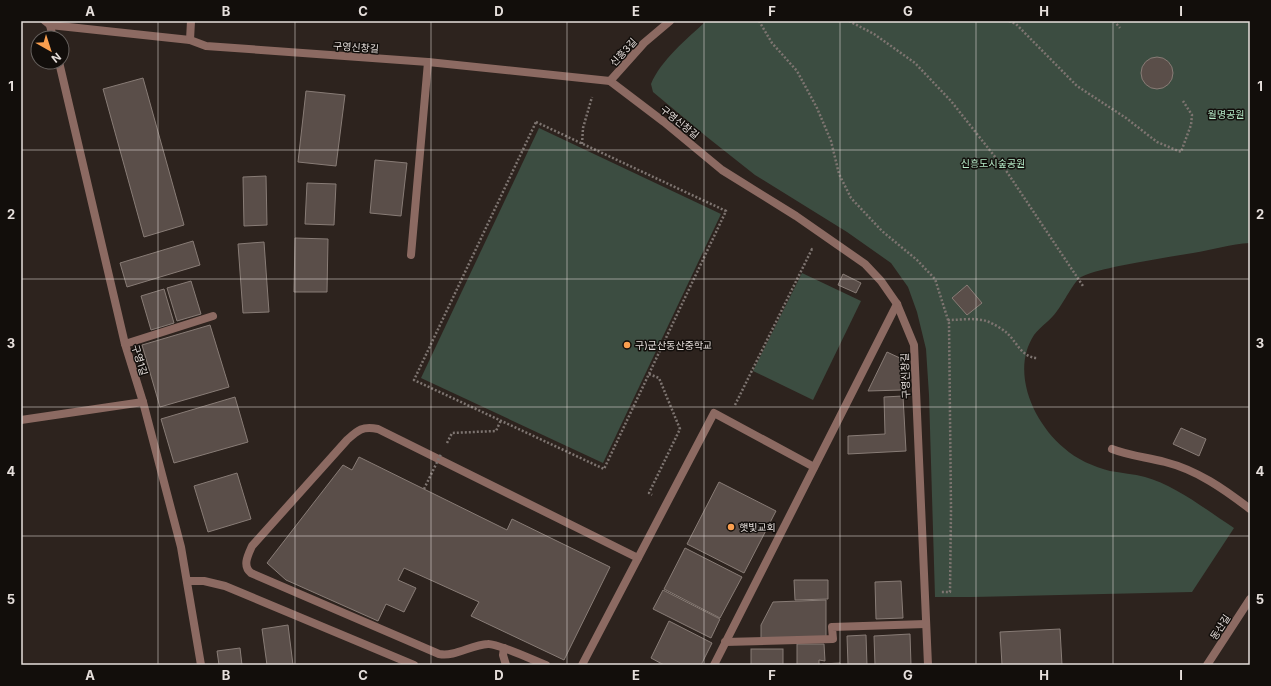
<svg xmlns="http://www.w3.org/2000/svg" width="1271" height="686" font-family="Inter,'Noto Sans KR',sans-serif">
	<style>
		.green { fill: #3c4d41 }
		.building { fill: #5a4e49; stroke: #887c76 }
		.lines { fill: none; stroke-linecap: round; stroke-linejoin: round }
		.path { stroke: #7e7571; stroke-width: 2.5; stroke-dasharray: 2 2; stroke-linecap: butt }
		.lane { stroke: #8c6a62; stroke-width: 8 }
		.street { stroke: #8c6a62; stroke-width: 8 }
		.path-bridge { stroke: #7e7571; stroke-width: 2.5; stroke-dasharray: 2 2; stroke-linecap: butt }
		.grid { fill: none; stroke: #e6dfdc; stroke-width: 1; stroke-opacity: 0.55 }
		.poi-dot { fill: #fa9f4f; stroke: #120e0b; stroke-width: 1.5 }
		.labels { text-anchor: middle; stroke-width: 3; stroke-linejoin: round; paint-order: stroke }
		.street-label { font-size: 10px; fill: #e6dfdc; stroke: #120e0b }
		.park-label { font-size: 10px; fill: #b6ebc8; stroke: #120e0b }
		.poi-label { font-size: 10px; fill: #e6dfdc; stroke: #120e0b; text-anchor: start }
		.neatline { fill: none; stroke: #e6dfdc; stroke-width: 1.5 }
		.grid-label { font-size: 13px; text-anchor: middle; font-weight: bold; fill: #e6dfdc }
	</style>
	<rect width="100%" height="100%" fill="#2d231e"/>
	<g class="green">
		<path d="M706 21H1250V243C1231 244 1212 250 1193 253 1168 257 1144 261 1119 266 1106 269 1093 271 1081 277 1074 281 1063 304 1057 311 1051 320 1041 326 1034 335 1010 372 1034 423 1064 448 1076 459 1094 467 1110 471 1121 473 1134 474 1145 477 1175 485 1208 511 1234 528L1192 592 972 597H935L929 395 926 349 917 312 908 287 891 263 847 232 755 175 707 137 653 92 651 84C661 60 687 39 706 21Z"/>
		<path d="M539 128 721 214 603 463 421 378Z"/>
		<path d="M802 273 861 301 813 400 753 371Z"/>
	</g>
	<g class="building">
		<circle cx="1157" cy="73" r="16"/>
		<path d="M143 78 184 225 144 237 103 89Z"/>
		<path d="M306 91 345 95 336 166 298 162Z"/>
		<path d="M375 160 407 163 401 216 370 213Z"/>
		<path d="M266 176 267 225 244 226 243 177Z"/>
		<path d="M307 183 336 184 334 225 305 224Z"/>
		<path d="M295 238 328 239 327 292H294Z"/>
		<path d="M193 241 200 265 127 287 120 263Z"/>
		<path d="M264 242 269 312 243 313 238 244Z"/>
		<path d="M843 274 861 283 856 293 838 285Z"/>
		<path d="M191 281 201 314 177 321 167 288Z"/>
		<path d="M967 285 982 303 967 315 952 298Z"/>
		<path d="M164 289 174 323 151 330 141 296Z"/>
		<path d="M210 325 229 387 160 407 142 345Z"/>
		<path d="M887 352 902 359 903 390 868 391Z"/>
		<path d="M903 396 906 451 848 454V436L885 434 884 397Z"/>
		<path d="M235 397 248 442 174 463 161 419Z"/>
		<path d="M1181 428 1206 439 1199 456 1173 444Z"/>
		<path d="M359 457 507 530 512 519 610 567 564 660 471 616 479 602 404 568 398 580 416 588 404 612 386 604 378 621 286 580 267 563 343 465 352 470Z"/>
		<path d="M237 473 251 519 208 532 194 486Z"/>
		<path d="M719 482 776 511 744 573 687 544Z"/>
		<path d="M685 548 742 577 720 618 664 589Z"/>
		<path d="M794 580H828V599L795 600Z"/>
		<path d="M901 581 903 618 876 619 875 582Z"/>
		<path d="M663 590 720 619 711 638 653 609Z"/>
		<path d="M826 600V637L761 639V625L773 602Z"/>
		<path d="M669 621 712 643 701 665H664L651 658Z"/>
		<path d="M288 625 293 665H267L262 629Z"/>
		<path d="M1060 629 1062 665H1002L1000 632Z"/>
		<path d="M910 634 911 665H875L874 636Z"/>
		<path d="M866 635 867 665H848L847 636Z"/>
		<path d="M797 644H824L825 661 819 660V665H797Z"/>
		<path d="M240 648 242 665H219L217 651Z"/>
		<rect x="751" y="649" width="32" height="16"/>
		<path d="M840 663 841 665H822V664Z"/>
	</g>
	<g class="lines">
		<g class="path">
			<path d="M759 21 772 43 797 71 817 108 831 141 839 174 851 198 882 231 917 260 935 279 949 323 951 510 950 592H941"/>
			<path d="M849 21 874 34 915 63 951 101 1007 172 1083 286"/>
			<path d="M1009 21 1016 24 1077 86 1126 118 1157 142 1181 152 1191 125 1192 115 1183 101"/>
			<path d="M1114 21 1120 28"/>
			<path d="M536 122 726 211 604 469 414 380Z"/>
			<path d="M582 144 583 128 592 97"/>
			<path d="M948 320C961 320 977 317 989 322 994 324 1002 329 1007 333 1017 342 1021 357 1037 358"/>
			<path d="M649 374 659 378 680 429 649 493 652 495"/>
			<path d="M735 405 812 249 813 250"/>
			<path d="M447 443 452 433 496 431 501 420"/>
		</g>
		<g class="lane">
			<path d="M50 25 53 38"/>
			<path d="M59 62 125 344 143 402 181 547 201 665"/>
			<path d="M411 255 428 62"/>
			<path d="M897 304 914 345 928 665"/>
			<path d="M125 344 213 316"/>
			<path d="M187 581H204L225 586 414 665"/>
			<path d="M725 642 833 639 832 627 926 624"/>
			<path d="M504 648 503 655 506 665"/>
			<path d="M546 665C535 661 497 643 488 644 471 645 455 657 439 654L251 573C242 566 248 555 252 546L347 440C358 430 362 426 378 429L638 558"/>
			<path d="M582 665 714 413 814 467"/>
			<path d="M714 665 897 304"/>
		</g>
		<g class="street">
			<path d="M45 21 50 25 190 40 206 46 428 62 610 81 664 122 722 170 796 216 865 264 881 281 897 304"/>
			<path d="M190 40 191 21"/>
			<path d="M610 81 644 43 670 21"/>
			<path d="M21 420 143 402"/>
			<path d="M1112 449C1130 456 1146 457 1165 462 1197 470 1224 489 1250 509"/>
			<path d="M1207 665 1250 599"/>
		</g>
		<path class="path-bridge" d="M424 489 441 454"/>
	</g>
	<path class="grid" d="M158 21V665M295 21V665M431 21V665M567 21V665M704 21V665M840 21V665M976 21V665M1113 21V665M21 150H1250M21 279H1250M21 407H1250M21 536H1250"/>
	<g class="poi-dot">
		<circle cx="627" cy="345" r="4"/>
		<circle cx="731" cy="527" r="4"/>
	</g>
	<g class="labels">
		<g class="street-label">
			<text transform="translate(356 47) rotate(4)" y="4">구영신창길</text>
			<text transform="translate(623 52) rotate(-47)" y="4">신흥3길</text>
			<text transform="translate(680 122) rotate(39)" y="4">구영신창길</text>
			<text transform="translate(140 360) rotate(73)" y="4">구영1길</text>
			<text transform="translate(905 376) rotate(-92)" y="4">구영신창길</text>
			<text transform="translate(1220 627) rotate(-57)" y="4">동산길</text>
		</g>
		<g class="park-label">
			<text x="1226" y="118">월명공원</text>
			<text x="993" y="167">신흥도시숲공원</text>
		</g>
		<g class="poi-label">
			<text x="635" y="349">구)군산동산중학교</text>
			<text x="739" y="531">햇빛교회</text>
		</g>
	</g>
	<rect width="1271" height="686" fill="none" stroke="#120e0b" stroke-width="44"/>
	<g transform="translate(50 50) rotate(141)"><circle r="19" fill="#120e0b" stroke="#67625f"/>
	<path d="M0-3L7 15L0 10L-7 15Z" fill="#fa9f4f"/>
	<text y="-6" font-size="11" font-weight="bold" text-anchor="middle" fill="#e6dfdc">N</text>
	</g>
	<rect x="22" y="22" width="1227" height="642" class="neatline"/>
	<g class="grid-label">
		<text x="90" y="16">A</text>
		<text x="226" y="16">B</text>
		<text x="363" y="16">C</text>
		<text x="499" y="16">D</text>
		<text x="636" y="16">E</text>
		<text x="772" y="16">F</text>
		<text x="908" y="16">G</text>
		<text x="1044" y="16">H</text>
		<text x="1181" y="16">I</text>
		<text x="11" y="91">1</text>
		<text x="1260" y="91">1</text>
		<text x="11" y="219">2</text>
		<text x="1260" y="219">2</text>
		<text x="11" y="348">3</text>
		<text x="1260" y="348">3</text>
		<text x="11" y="476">4</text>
		<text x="1260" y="476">4</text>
		<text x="11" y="604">5</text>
		<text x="1260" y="604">5</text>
		<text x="90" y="680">A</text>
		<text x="226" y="680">B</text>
		<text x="363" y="680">C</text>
		<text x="499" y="680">D</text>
		<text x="636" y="680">E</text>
		<text x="772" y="680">F</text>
		<text x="908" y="680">G</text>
		<text x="1044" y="680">H</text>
		<text x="1181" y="680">I</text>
	</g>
</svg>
